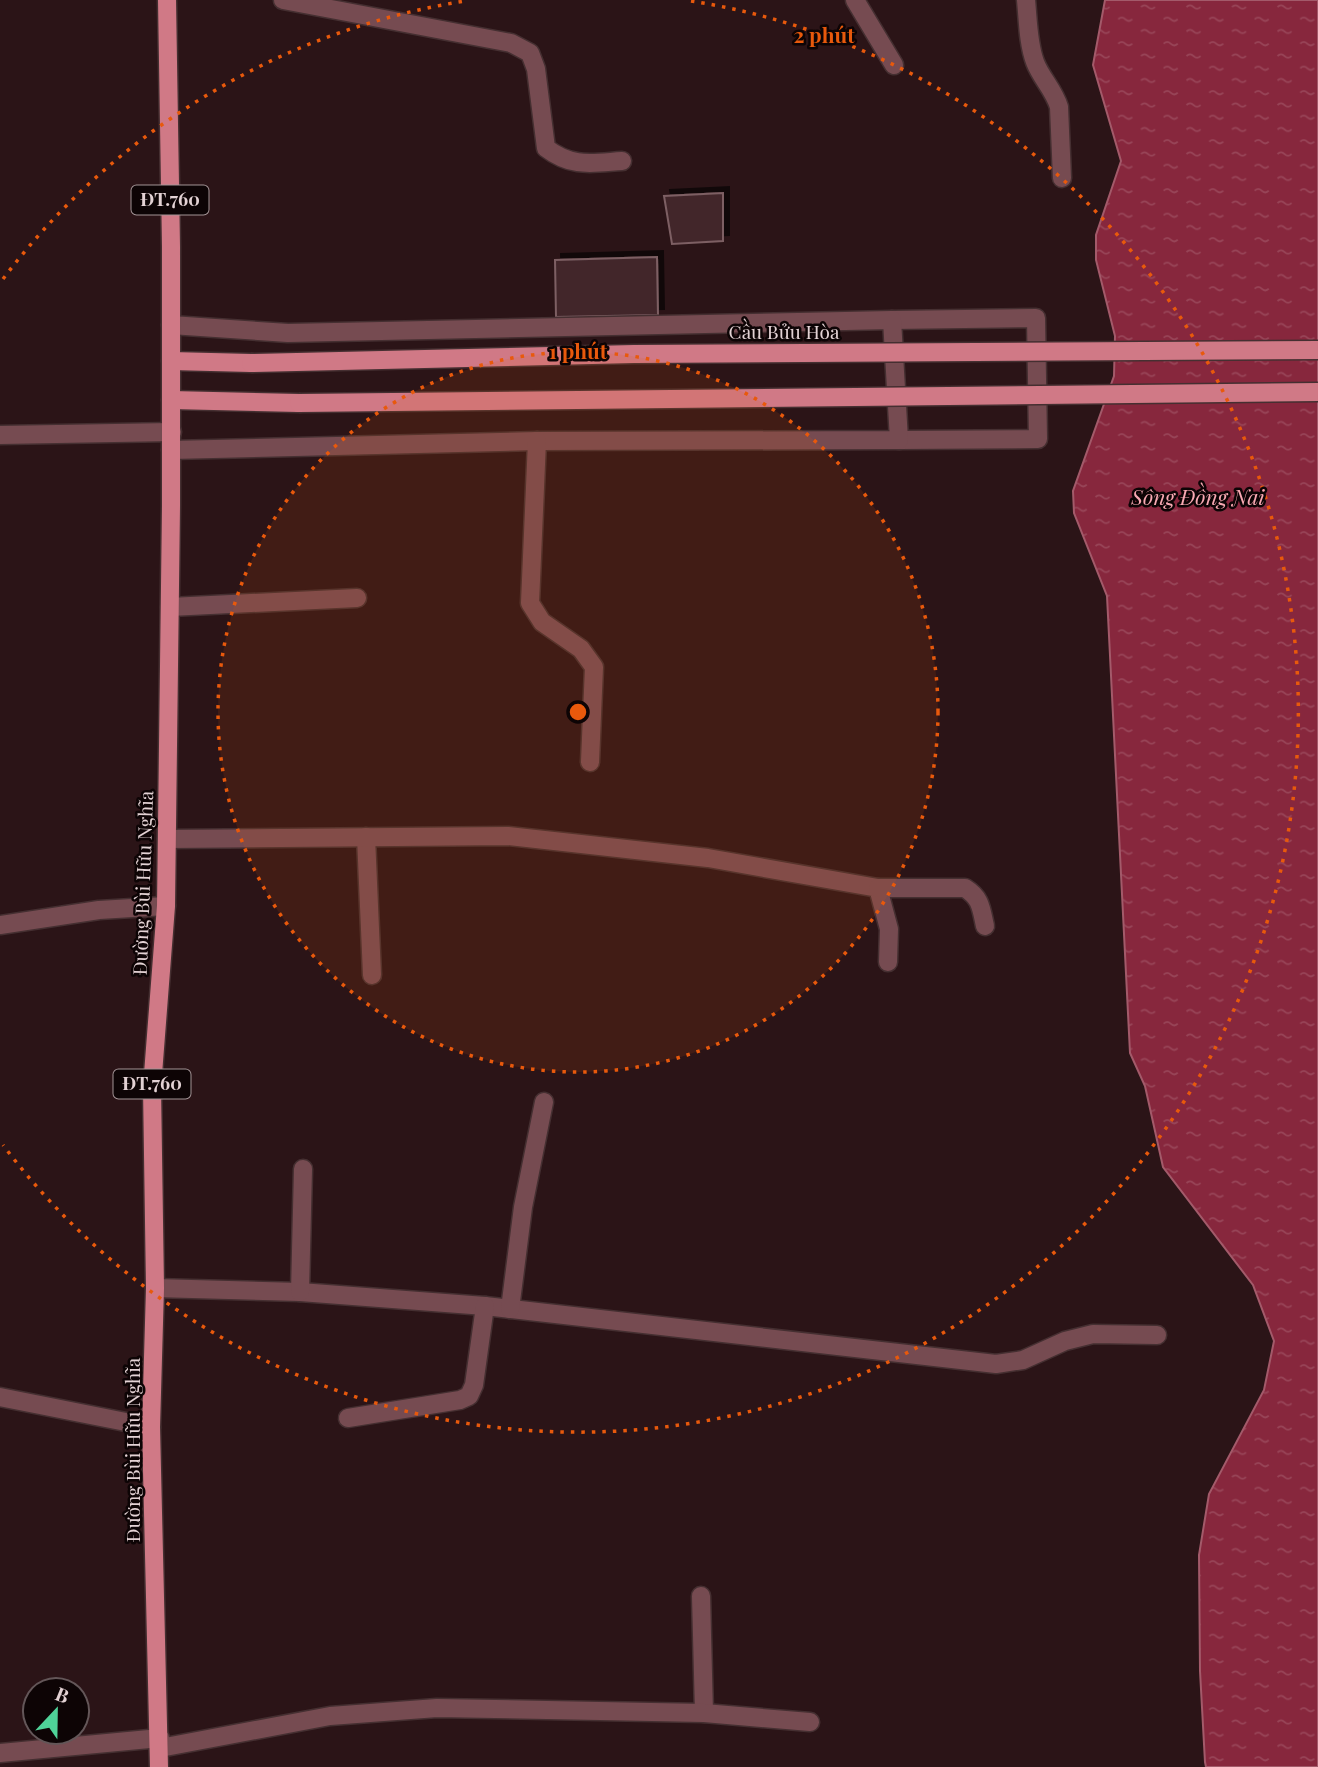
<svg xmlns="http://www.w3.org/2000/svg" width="1318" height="1767" font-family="'Playfair Display',serif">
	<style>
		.water { fill: url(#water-ripples); stroke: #a35a6a; stroke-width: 2 }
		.building { fill: #42282c; stroke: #7d5f63; stroke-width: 2; filter: url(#shadow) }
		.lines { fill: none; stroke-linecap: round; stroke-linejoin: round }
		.minor-casing { stroke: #452f31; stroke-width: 21 }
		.major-casing { stroke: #452f31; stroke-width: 21 }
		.minor { stroke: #764b51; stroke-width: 18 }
		.major { stroke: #d07986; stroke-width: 18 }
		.major-bridge-casing { stroke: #452f31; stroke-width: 21; stroke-linecap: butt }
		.major-bridge { stroke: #d07986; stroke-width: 18 }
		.ring { fill: none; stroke: #e8590c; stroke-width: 3.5; stroke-dasharray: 3.5 7 }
		.labels { text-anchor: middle; stroke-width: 5; stroke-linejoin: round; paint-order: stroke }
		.shield { fill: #0d0405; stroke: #a39496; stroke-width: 2 }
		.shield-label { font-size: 18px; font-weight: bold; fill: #e3d2d4 }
		.street-label { font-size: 19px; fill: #e3d2d4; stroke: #0d0405 }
		.water-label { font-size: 21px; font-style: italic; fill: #f9a9b3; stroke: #0d0405 }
		.centre { fill: #e8590c; stroke: #0d0405; stroke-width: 3.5 }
		.ring-label { font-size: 21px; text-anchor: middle; font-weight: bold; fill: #e8590c; stroke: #0d0405; stroke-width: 5; stroke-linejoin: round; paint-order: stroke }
	</style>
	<defs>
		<pattern id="water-ripples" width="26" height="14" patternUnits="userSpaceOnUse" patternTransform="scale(1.75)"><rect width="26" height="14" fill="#87273d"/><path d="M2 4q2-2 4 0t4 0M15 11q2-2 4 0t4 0" fill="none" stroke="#984558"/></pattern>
		<filter id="shadow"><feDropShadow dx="6" dy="-6" stdDeviation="0" flood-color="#0009"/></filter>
	</defs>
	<rect width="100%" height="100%" fill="#2b1417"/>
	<path class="water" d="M1105 0H1318V1767H1206L1205 1762 1200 1671 1199 1555 1209 1494 1264 1390 1274 1341 1253 1285 1163 1167 1145 1086 1130 1053 1107 596 1074 513 1073 491 1114 376 1115 336 1096 260V235L1121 161 1093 65Z"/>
	<g class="building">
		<path d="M723 193V241L672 244 664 196Z"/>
		<path d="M657 257 658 315 556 317 555 260Z"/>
	</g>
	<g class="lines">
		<defs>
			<g id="minor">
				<path d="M283 0 511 43 530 53 536 69 546 148C572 168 592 163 622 161"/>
				<path d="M855 0 894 65"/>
				<path d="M1026 0C1028 20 1028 43 1035 62 1041 78 1054 90 1059 107L1062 178"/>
				<path d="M892 320 1036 318 1038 439 899 440"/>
				<path d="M171 325 288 333 892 320 899 440 537 441 171 450"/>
				<path d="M0 435 172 432"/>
				<path d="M537 441 530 603 542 622 581 649 594 667 590 762"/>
				<path d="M170 607 357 598"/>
				<path d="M366 837 372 975"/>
				<path d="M167 839 508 836 708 858 878 888 889 929 888 962"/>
				<path d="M878 888H965C981 898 981 908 985 926"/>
				<path d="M0 925 99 910 166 906"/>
				<path d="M155 1288 300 1292 485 1306 996 1364 1023 1360 1065 1341 1093 1334 1157 1335"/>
				<path d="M300 1292 303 1169"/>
				<path d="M510 1309 523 1207 544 1102"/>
				<path d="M0 1397 151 1427"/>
				<path d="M348 1418 460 1400 469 1396 474 1385 485 1306"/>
				<path d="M701 1596 704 1713"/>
				<path d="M160 1748 330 1716 437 1708 704 1713 810 1722"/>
				<path d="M0 1753 160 1738"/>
			</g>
			<g id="major">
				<path d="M171 361 251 363"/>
				<path d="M171 400 299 403"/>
				<path d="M159 1767 151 1427 155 1288 152 1087 166 906 171 506V247L167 0"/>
			</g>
		</defs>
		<use href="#minor" class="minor-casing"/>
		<use href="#major" class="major-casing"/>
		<use href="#minor" class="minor"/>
		<use href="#major" class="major"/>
		<defs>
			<g id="major-bridge">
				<path d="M251 363 634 354 1318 350"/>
				<path d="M299 403 1318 392"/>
			</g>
		</defs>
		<use href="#major-bridge" class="major-bridge-casing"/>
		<use href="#major-bridge" class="major-bridge"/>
	</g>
	<circle cx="578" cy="712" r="360" fill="#e8590c" fill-opacity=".12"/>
	<g class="ring">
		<circle cx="578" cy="712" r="360"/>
		<path d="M3 279A720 720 0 0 1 465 1M691 1A720 720 0 1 1 3 1145"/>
	</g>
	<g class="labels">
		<g class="shield">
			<rect x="131.5" y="185.5" width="77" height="29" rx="5"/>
			<rect x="113.5" y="1069.5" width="77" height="29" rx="5"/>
		</g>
		<g class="shield-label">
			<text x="170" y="206">ĐT.760</text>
			<text x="152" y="1090">ĐT.760</text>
		</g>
		<g class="street-label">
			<text x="784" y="339">Cầu Bửu Hòa</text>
			<text transform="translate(143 883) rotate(-88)" y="7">Đường Bùi Hữu Nghĩa</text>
			<text transform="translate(133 1450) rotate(-90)" y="7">Đường Bùi Hữu Nghĩa</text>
		</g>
		<g class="water-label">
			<text x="1198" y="505">Sông Đồng Nai</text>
		</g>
	</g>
	<circle cx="578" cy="712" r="10" class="centre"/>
	<g class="ring-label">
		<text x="824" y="43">2 phút</text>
		<text x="578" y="359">1 phút</text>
	</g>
	<g transform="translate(56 1711) rotate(22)"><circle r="33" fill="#0d0405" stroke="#635658" stroke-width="2"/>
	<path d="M0-5L12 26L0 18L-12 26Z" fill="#4fd399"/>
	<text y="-10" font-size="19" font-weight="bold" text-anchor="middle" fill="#e3d2d4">B</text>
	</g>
</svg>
